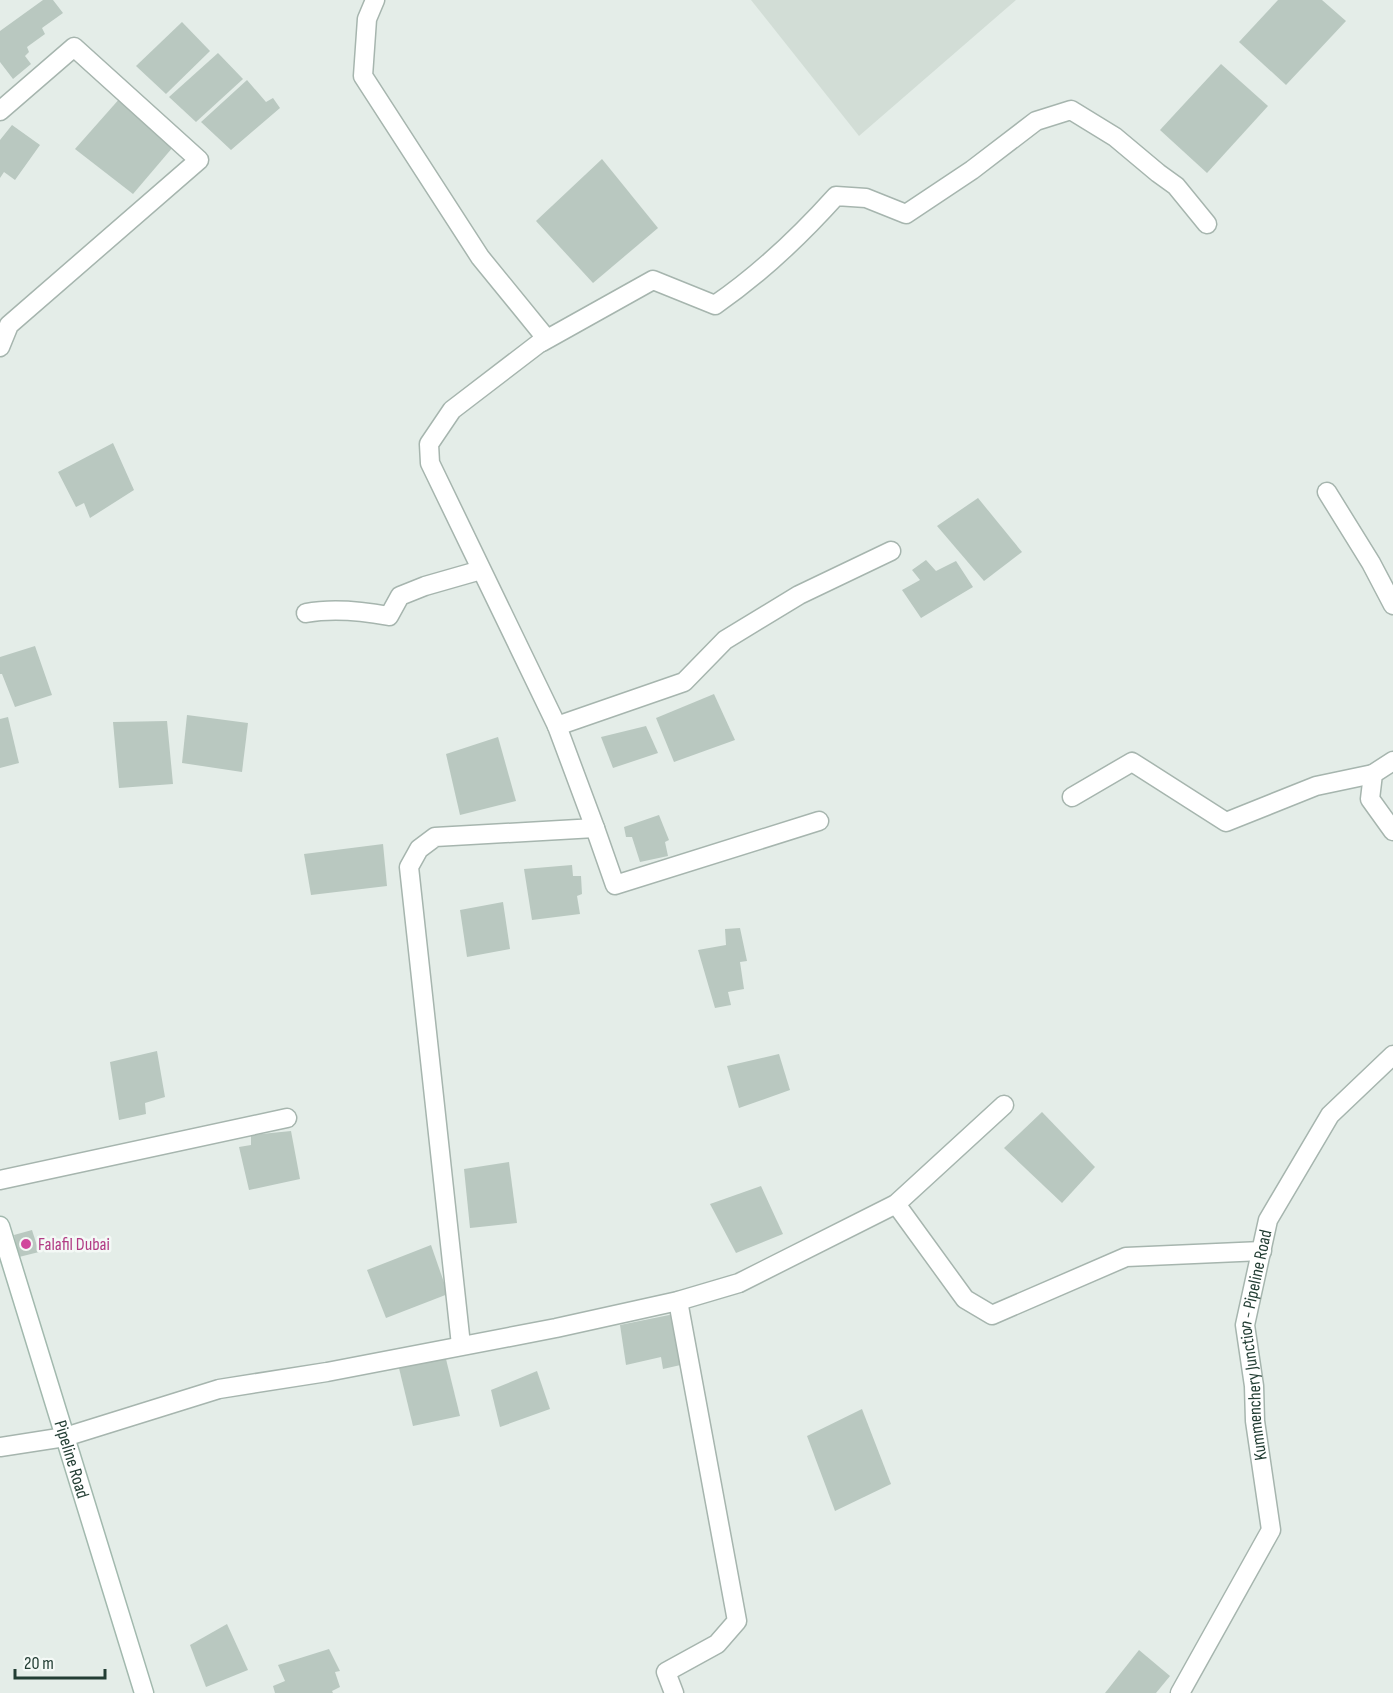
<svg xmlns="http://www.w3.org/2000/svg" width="1393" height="1693" font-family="'Sofia Sans Condensed',sans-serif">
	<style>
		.built { fill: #d2ddd6 }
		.building { fill: #b9c8c0 }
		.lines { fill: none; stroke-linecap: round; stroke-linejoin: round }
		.street-casing { stroke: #a6b5ae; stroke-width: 21 }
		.secondary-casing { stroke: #a2b9ae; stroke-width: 21 }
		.street { stroke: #fff; stroke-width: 18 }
		.secondary { stroke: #fff; stroke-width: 18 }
		.hotel-dot { fill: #d1479c; stroke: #f4f9f6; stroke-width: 2 }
		.labels { text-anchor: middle; stroke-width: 5; stroke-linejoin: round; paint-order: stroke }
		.hotel-label { font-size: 18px; fill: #b23c85; stroke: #f4f9f6; text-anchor: start }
		.street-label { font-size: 18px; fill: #233e34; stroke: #f4f9f6 }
	</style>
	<rect width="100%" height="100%" fill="#e4ede8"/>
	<path class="built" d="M751 0H1016L859 136Z"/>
	<g class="building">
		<path d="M43 0H53L63 13 42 28 45 34 27 47 29 52 25 56 31 64 13 79 0 62V31Z"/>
		<path d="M1278 0H1322L1346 21 1286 85 1239 42Z"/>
		<path d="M182 22 210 51 166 94 136 66Z"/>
		<path d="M218 53 243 79 196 122 169 97Z"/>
		<path d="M1221 64 1268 106 1207 173 1160 130Z"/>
		<path d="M247 80 266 102 273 98 280 108 231 150 201 122Z"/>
		<path d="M121 97 173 147 133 194 75 149Z"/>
		<path d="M12 125 40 145 15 180 4 172 0 178V140Z"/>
		<path d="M602 159 658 228 593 283 536 221Z"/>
		<path d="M113 443 134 490 90 518 84 503 76 507 58 472Z"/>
		<path d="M978 498 1022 552 984 581 937 526Z"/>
		<path d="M926 560 936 571 956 561 973 587 921 618 902 590 920 580 912 570Z"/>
		<path d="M35 646 52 695 15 707 2 674H0V657Z"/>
		<path d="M714 694 735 740 674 762 656 718Z"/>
		<path d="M187 715 248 723 242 772 182 763Z"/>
		<path d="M8 717 19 763 0 768V719Z"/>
		<path d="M167 721 173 784 119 788 113 722Z"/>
		<path d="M646 726 658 753 613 768 601 737Z"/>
		<path d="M498 737 516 801 460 815 446 754Z"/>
		<path d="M659 815 669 840 665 842 668 856 640 862 632 837H626L624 827Z"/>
		<path d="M383 844 387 886 311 895 304 854Z"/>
		<path d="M572 865 573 876H581L582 894 577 896 580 914 532 920 524 869Z"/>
		<path d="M503 902 510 949 467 957 460 910Z"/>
		<path d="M740 928 747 961 740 962 744 989 728 992 731 1005 715 1008 698 950 726 945 725 929Z"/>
		<path d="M157 1051 165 1097 145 1103 146 1114 119 1120 110 1062Z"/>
		<path d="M779 1054 790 1090 739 1108 727 1066Z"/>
		<path d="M1042 1112 1095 1167 1062 1203 1004 1148Z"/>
		<path d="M291 1131 300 1179 249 1190 239 1147 251 1145V1135Z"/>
		<path d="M509 1162 517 1223 470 1228 464 1169Z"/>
		<path d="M761 1186 783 1234 736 1253 710 1204Z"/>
		<path d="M32 1230 39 1252 19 1257 14 1235Z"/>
		<path d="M431 1245 448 1294 386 1318 367 1270Z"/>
		<path d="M674 1314 685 1364 663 1369 661 1357 626 1365 620 1325Z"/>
		<path d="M445 1355 460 1416 413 1426 398 1364Z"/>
		<path d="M537 1371 550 1409 500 1427 491 1390Z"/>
		<path d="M862 1409 891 1484 835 1511 807 1436Z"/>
		<path d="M227 1624 248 1670 206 1687 190 1645Z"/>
		<path d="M329 1649 340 1671 335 1672 340 1687 332 1691 333 1693H275L273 1686 285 1681 278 1665Z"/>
		<path d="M1139 1650 1170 1676 1156 1693H1105Z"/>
	</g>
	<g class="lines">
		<defs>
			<g id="street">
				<path d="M375 0 367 19 363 76 480 257 546 338 452 410 429 444 430 463 557 726"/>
				<path d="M0 111 74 47 199 160 9 325 0 347"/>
				<path d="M542 342 653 280 715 305C760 274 800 236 836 196L866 198 906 214 972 170 1036 121 1071 110 1115 137 1158 173 1176 186 1207 224"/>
				<path d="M1327 492 1371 563 1393 605"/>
				<path d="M306 613C333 608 362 611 389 616L400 596 425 586 481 570"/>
				<path d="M1393 761 1373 774 1370 799 1393 831"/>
				<path d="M1072 797 1132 762 1226 822 1316 786 1373 774"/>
				<path d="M595 828 615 885 819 821"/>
				<path d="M0 1180 287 1118"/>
				<path d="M896 1204 965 1299 992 1315 1126 1257 1262 1251"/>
				<path d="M461 1345 409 867 419 849 435 837 595 828 557 726 684 682 725 640 799 595 891 551"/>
				<path d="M0 1447 65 1437 219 1389 327 1372 556 1328 678 1301 739 1283 896 1204 1004 1105"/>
				<path d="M674 1693 666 1672 717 1644 737 1621 678 1301"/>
				<path id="s1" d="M1180 1693 1271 1530 1255 1421 1254 1386 1245 1325 1268 1220 1330 1115 1393 1055"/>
			</g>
			<g id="secondary">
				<path id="s2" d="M0 1226 144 1693"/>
			</g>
		</defs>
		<use href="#street" class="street-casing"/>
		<use href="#secondary" class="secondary-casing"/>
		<use href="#street" class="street"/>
		<use href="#secondary" class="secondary"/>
	</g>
	<circle class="hotel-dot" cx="26" cy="1244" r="6"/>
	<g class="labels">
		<g class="hotel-label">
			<text x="38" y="1250">Falafil Dubai</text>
		</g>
		<g class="street-label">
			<text dy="6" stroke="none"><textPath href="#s1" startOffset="374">Kummenchery Junction - Pipeline Road</textPath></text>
			<text dy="6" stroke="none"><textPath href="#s2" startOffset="244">Pipeline Road</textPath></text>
		</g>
	</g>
	<path d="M15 1669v9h90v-9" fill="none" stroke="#233e34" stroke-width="3"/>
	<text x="24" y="1669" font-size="18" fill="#233e34" stroke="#f4f9f6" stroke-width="4.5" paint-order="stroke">20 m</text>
</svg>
